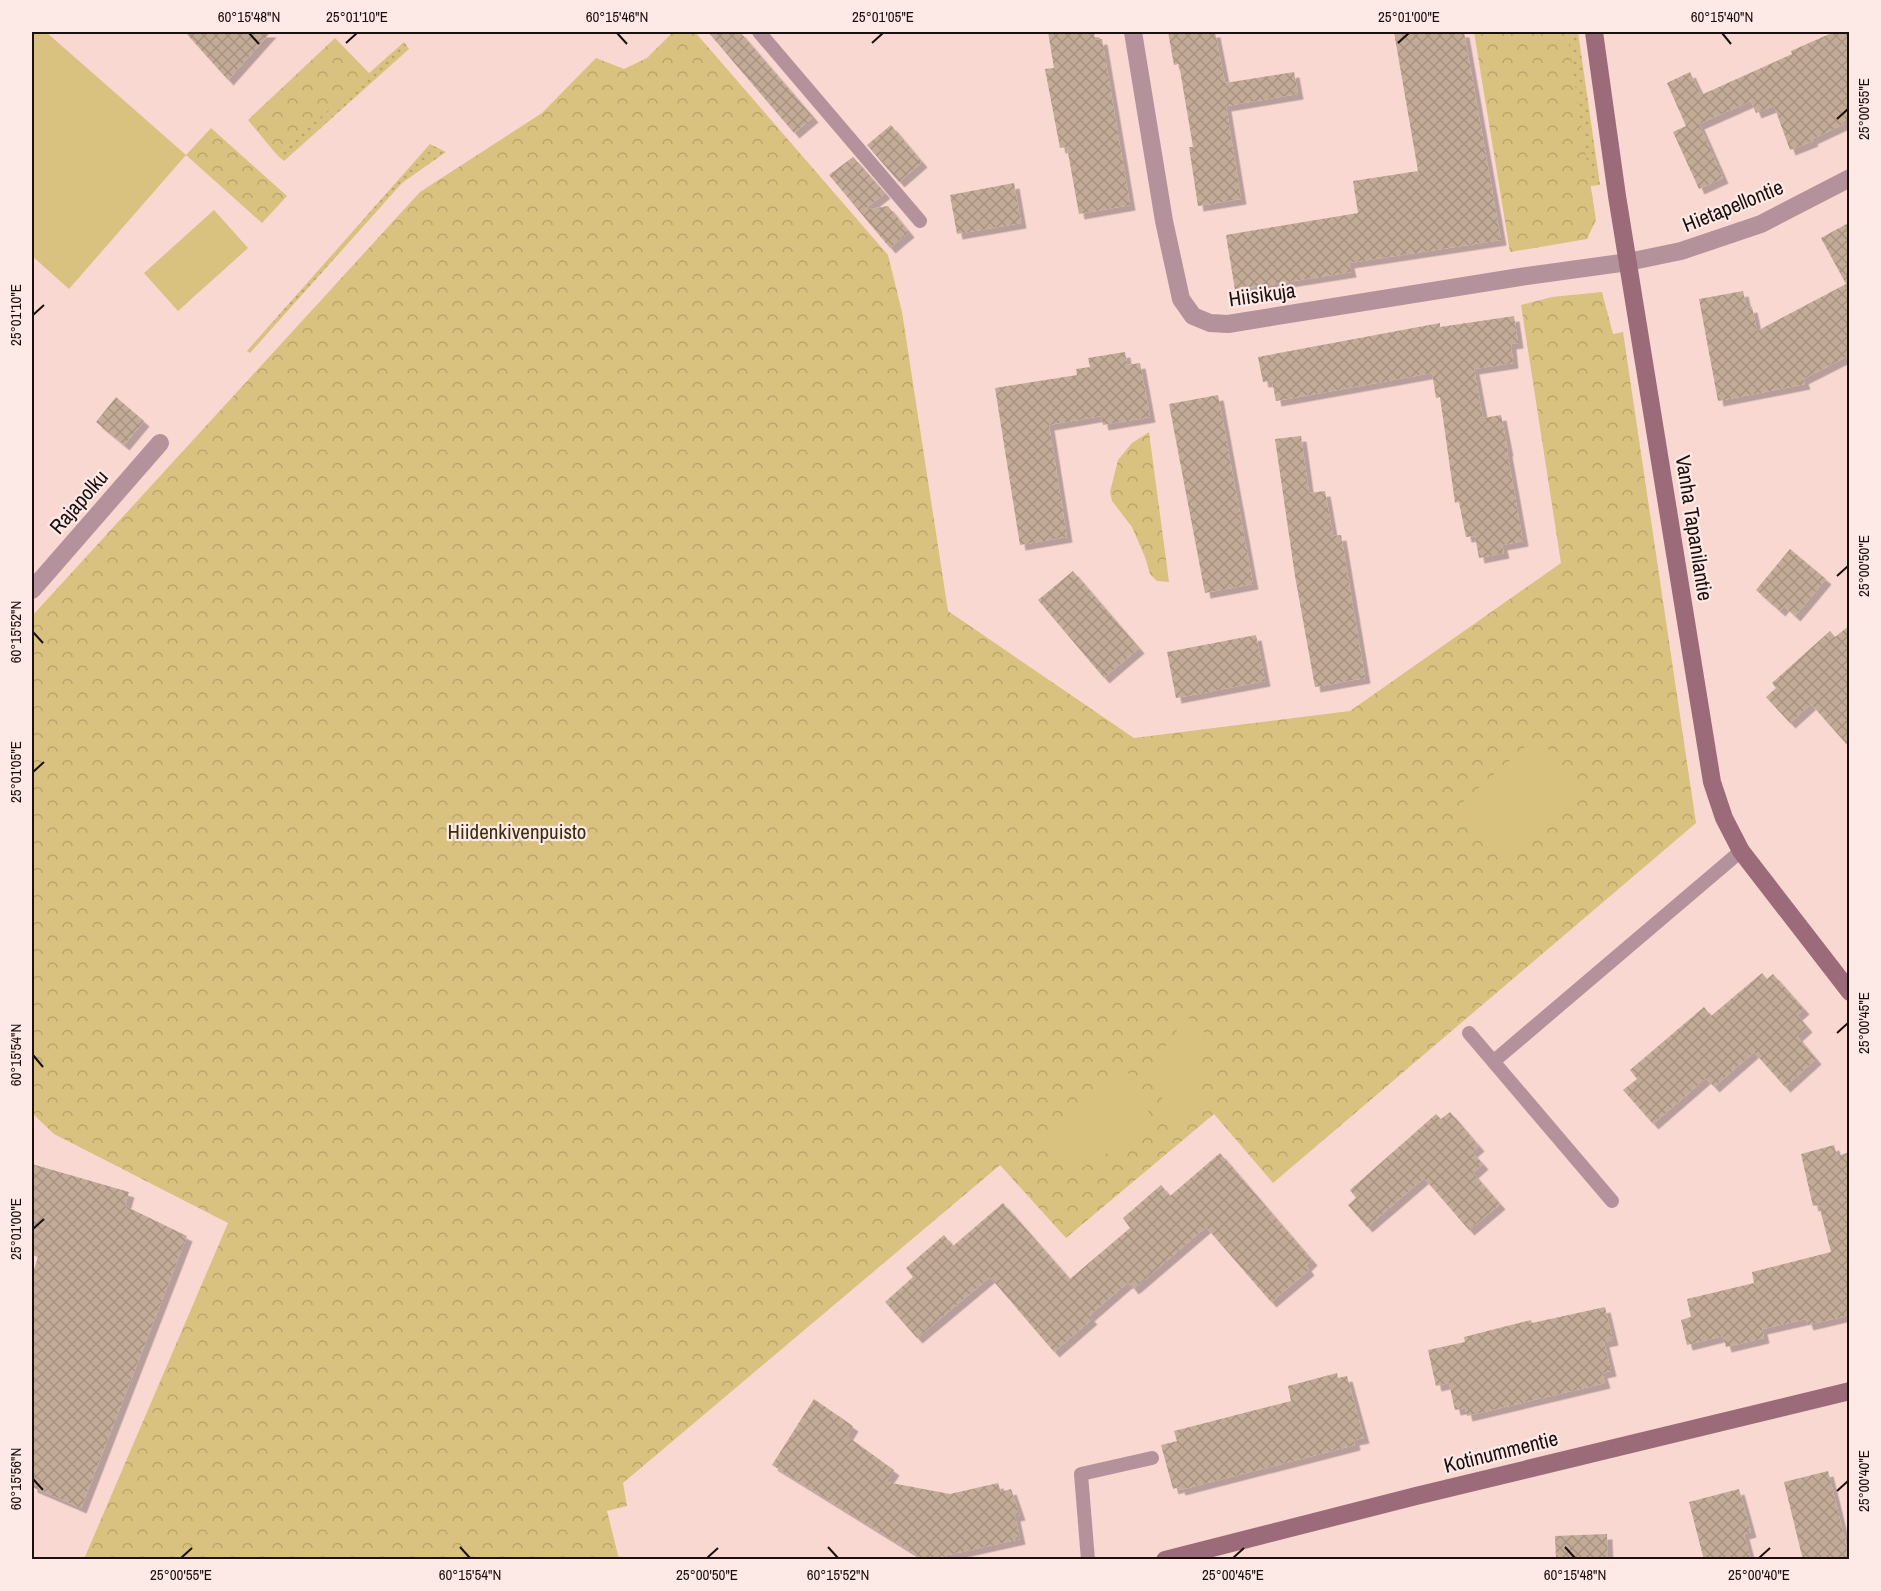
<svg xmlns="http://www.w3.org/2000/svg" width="1881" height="1591" font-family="'Archivo Narrow',sans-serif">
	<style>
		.grass { fill: url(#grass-dots) }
		.park { fill: url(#park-crowns) }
		.garden { fill: #d9c17f }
		.building { fill: url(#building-cross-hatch); filter: url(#shadow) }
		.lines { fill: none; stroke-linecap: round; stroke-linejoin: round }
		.lane { stroke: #b4929b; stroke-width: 14 }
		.street { stroke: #b4929b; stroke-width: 18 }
		.secondary { stroke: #9c6b79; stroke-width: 18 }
		.ticks { fill: none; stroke: #1b100e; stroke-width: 2 }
		.labels { text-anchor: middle; stroke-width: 4.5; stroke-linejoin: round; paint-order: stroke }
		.street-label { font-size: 21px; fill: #1b100e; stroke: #fde9e5 }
		.park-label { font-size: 21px; fill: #392e0d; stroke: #fde9e5 }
		.neatline { fill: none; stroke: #1b100e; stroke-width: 2 }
		.ticks-label { font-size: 15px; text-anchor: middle; fill: #1b100e }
	</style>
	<defs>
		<pattern id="grass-dots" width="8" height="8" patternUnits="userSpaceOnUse" patternTransform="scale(1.5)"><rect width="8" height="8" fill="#d9c17f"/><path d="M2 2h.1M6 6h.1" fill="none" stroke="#baa56d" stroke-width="1.8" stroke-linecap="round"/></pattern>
		<pattern id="park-crowns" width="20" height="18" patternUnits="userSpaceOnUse" patternTransform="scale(1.5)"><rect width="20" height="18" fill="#d9c17f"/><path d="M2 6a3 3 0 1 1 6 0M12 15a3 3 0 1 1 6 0" fill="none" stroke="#baa56d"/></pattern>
		<pattern id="building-cross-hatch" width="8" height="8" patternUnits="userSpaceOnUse" patternTransform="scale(1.5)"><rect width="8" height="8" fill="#c3ab98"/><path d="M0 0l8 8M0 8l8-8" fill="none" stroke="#a79282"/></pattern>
		<filter id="shadow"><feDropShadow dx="5.5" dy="5.5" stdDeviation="0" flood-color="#0004"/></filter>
	</defs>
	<rect width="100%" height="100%" fill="#fad8d2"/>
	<g class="grass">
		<path d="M1558 32H1578L1600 185 1591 186 1587 185Z"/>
		<path d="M404 42 409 49 284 161 277 155Z"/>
		<path d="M430 144 446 152 402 183 250 353 247 351Z"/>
	</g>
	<g class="park">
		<path d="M673 32H695L888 255 902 312 948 611 1134 738 1350 711 1561 563 1521 305 1552 297 1602 292 1613 334 1623 332 1696 823 1273 1183 1214 1114 1066 1238 1000 1165 623 1483 627 1506 607 1511 619 1559H84L228 1223 54 1134 32 1113V616L420 192 542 113 596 58 624 69 647 58Z"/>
		<path d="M1474 32H1567L1596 220 1587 239 1510 252Z"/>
		<path d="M335 38 370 74 277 155 248 120Z"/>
		<path d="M211 128 287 196 262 223 186 155Z"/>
		<path d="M1149 432 1169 582 1157 581 1150 574 1145 557 1132 527 1112 501 1110 492 1118 460 1132 443Z"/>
	</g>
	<g class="garden">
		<path d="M32 32H46L186 155 69 289 32 256Z"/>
		<path d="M214 210 248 248 178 311 144 273Z"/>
		<path d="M1537 736 1587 794 1505 866 1455 809Z"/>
		<path d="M1186 1018C1217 1023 1202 1056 1200 1075 1200 1089 1200 1104 1199 1118L1176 1126 1148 1070Z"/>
		<path d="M1129 1073 1155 1125 1068 1176 1046 1131 1072 1116 1082 1104Z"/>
	</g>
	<g class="building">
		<path d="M185 32H271L228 80Z"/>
		<path d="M708 32H740L813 117 794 133Z"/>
		<path d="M1048 32H1094L1095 40 1102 39 1130 205 1079 214 1067 147 1060 148 1045 69 1054 68Z"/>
		<path d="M1168 32H1215L1225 83 1294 72 1298 94 1226 106 1241 199 1198 206 1189 147H1193L1179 64 1174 65Z"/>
		<path d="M1394 32H1464L1501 240 1349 263 1351 272 1235 290 1226 235 1358 213 1353 181 1418 171Z"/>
		<path d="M1834 32H1850V121L1812 139 1813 141 1790 150 1774 106 1756 113 1751 101 1699 124 1723 178 1699 189 1673 132 1686 126 1667 83 1690 72 1701 95 1792 54 1791 51Z"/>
		<path d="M891 125 922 162 899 182 867 145Z"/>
		<path d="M853 157 885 193 864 210 888 206 909 232 890 248 829 175Z"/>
		<path d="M1014 183 1021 223 957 234 950 195Z"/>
		<path d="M1850 222V355L1803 379 1805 384 1718 401 1699 299 1743 291 1747 308 1752 307 1757 331 1846 284 1821 238Z"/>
		<path d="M1514 316 1518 343 1511 344 1513 363 1474 369 1483 418 1501 415 1508 451H1507L1523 541 1502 545 1504 553 1479 558 1475 536 1466 537 1459 502 1455 503 1440 397 1436 398 1432 373 1276 401 1272 381 1263 382 1258 357 1440 323V327Z"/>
		<path d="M1125 352 1127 365 1140 363 1150 417 1103 425 1101 416 1049 425 1067 537 1020 545 995 388 1077 375 1076 369 1090 367 1088 358Z"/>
		<path d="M1218 395 1253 584 1205 593 1169 404Z"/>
		<path d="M116 397 144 421 124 445 96 422Z"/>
		<path d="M1301 436 1309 493 1325 491 1333 536 1341 535 1365 678 1315 687 1295 576 1275 439Z"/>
		<path d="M1790 549 1826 579 1795 616 1784 606 1780 611 1756 590Z"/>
		<path d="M1073 571 1139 648 1104 678 1038 600Z"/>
		<path d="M1850 625V748L1811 704 1790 723 1766 697 1776 688 1772 683 1830 631 1835 637Z"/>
		<path d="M1256 635 1265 681 1176 698 1167 652Z"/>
		<path d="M1762 973 1767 979 1773 974 1804 1009 1797 1015 1807 1027 1797 1036 1816 1059 1785 1087 1754 1052 1714 1087 1706 1078 1653 1124 1623 1090 1637 1079 1630 1070 1704 1007 1711 1016Z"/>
		<path d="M1450 1112 1479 1146 1472 1152 1483 1164 1473 1173 1500 1204 1469 1230 1424 1178 1367 1227 1348 1205 1356 1198 1350 1190 1436 1114 1441 1119Z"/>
		<path d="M1834 1145 1837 1156 1850 1152V1315L1808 1325 1806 1319 1762 1329 1764 1338 1726 1347 1723 1336 1687 1345 1681 1320 1691 1317 1687 1299 1754 1283 1752 1272 1831 1252 1819 1205 1813 1206 1801 1154Z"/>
		<path d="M1220 1153 1312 1260 1306 1266 1309 1270 1271 1302 1206 1227 1136 1287 1133 1289 1128 1282 1089 1316 1092 1319 1054 1352 990 1277 917 1338 885 1302 913 1277 906 1268 944 1235 953 1246 1003 1203 1070 1279 1130 1228 1123 1218 1161 1185 1170 1196Z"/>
		<path d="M32 1164 129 1192 125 1206 187 1236 81 1508 32 1487V1275L38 1257 32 1255Z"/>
		<path d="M1605 1307 1613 1340 1604 1342 1611 1371 1602 1373 1605 1383 1467 1416 1465 1408 1455 1410 1449 1383 1436 1386 1428 1350 1465 1342 1464 1337 1499 1328 1531 1320 1532 1323Z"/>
		<path d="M1337 1373 1338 1378 1347 1376 1364 1438 1354 1440 1355 1445 1180 1490 1179 1487 1173 1489 1161 1445 1177 1441 1174 1431 1291 1401 1288 1386Z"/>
		<path d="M814 1399 853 1426 847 1436 894 1470 886 1482 950 1494 998 1483 1001 1492 1011 1489 1020 1515 1015 1516 1020 1539 925 1560 772 1465Z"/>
		<path d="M1828 1471 1850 1560H1803L1784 1482Z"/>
		<path d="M1739 1489 1751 1532 1744 1534 1751 1560H1704L1689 1502Z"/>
		<path d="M1607 1534 1608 1560H1556L1555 1536Z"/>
	</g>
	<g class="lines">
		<g class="lane">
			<path d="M759 32 920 221"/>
			<path d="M1469 1033 1612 1201"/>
			<path d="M1494 1061 1741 851"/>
			<path d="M1088 1560 1081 1474 1152 1458"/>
		</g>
		<g class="street">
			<path d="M1133 32 1164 221 1181 299 1193 316 1210 323 1228 324 1520 277 1628 262 1681 251 1761 224 1850 178"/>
			<path d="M32 590 160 443"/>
		</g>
		<g class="secondary">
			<path d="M1594 32 1617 196 1712 782 1724 818 1741 851 1850 992"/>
			<path d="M1165 1560 1416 1496 1850 1391"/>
		</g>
	</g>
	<path class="ticks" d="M249 33 259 44M617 33 627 44M1722 33 1731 44M346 43 357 33M872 43 883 33M1398 43 1409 33M1837 119 1848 109M33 315 44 305M1837 576 1848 566M33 632 43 643M33 772 44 762M1837 1033 1848 1023M33 1055 43 1067M33 1229 44 1219M33 1479 43 1490M1837 1491 1848 1481M460 1547 470 1558M828 1547 838 1558M1565 1547 1575 1558M181 1558 192 1548M707 1558 718 1548M1233 1558 1244 1548M1759 1558 1770 1548"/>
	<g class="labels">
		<g class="street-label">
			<text transform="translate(1733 206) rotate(-22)" y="7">Hietapellontie</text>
			<text transform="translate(1262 295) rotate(-8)" y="7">Hiisikuja</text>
			<text transform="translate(79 502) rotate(-49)" y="7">Rajapolku</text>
			<text transform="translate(1694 528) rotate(81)" y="7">Vanha Tapanilantie</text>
			<text transform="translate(1501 1452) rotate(-14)" y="7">Kotinummentie</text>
		</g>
		<g class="park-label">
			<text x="517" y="839">Hiidenkivenpuisto</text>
		</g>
	</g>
	<rect width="1881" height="1591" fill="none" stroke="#fde9e5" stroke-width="66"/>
	<rect x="33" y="33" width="1815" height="1525" class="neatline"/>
	<g class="ticks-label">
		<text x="249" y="22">60°15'48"N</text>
		<text x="357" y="22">25°01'10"E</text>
		<text x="617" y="22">60°15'46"N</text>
		<text x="883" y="22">25°01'05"E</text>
		<text x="1409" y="22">25°01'00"E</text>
		<text x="1722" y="22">60°15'40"N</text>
		<text transform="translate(1864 109) rotate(-90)" y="5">25°00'55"E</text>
		<text transform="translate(16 315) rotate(-90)" y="5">25°01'10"E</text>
		<text transform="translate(1864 566) rotate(-90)" y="5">25°00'50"E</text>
		<text transform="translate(16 632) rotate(-90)" y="5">60°15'52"N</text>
		<text transform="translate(16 772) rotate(-90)" y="5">25°01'05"E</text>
		<text transform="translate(1864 1023) rotate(-90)" y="5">25°00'45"E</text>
		<text transform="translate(16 1055) rotate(-90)" y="5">60°15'54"N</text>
		<text transform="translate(16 1229) rotate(-90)" y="5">25°01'00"E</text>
		<text transform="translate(16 1479) rotate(-90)" y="5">60°15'56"N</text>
		<text transform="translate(1864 1481) rotate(-90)" y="5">25°00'40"E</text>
		<text x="181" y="1580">25°00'55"E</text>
		<text x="470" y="1580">60°15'54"N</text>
		<text x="707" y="1580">25°00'50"E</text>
		<text x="838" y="1580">60°15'52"N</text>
		<text x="1233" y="1580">25°00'45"E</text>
		<text x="1575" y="1580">60°15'48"N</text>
		<text x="1759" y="1580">25°00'40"E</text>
	</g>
</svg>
